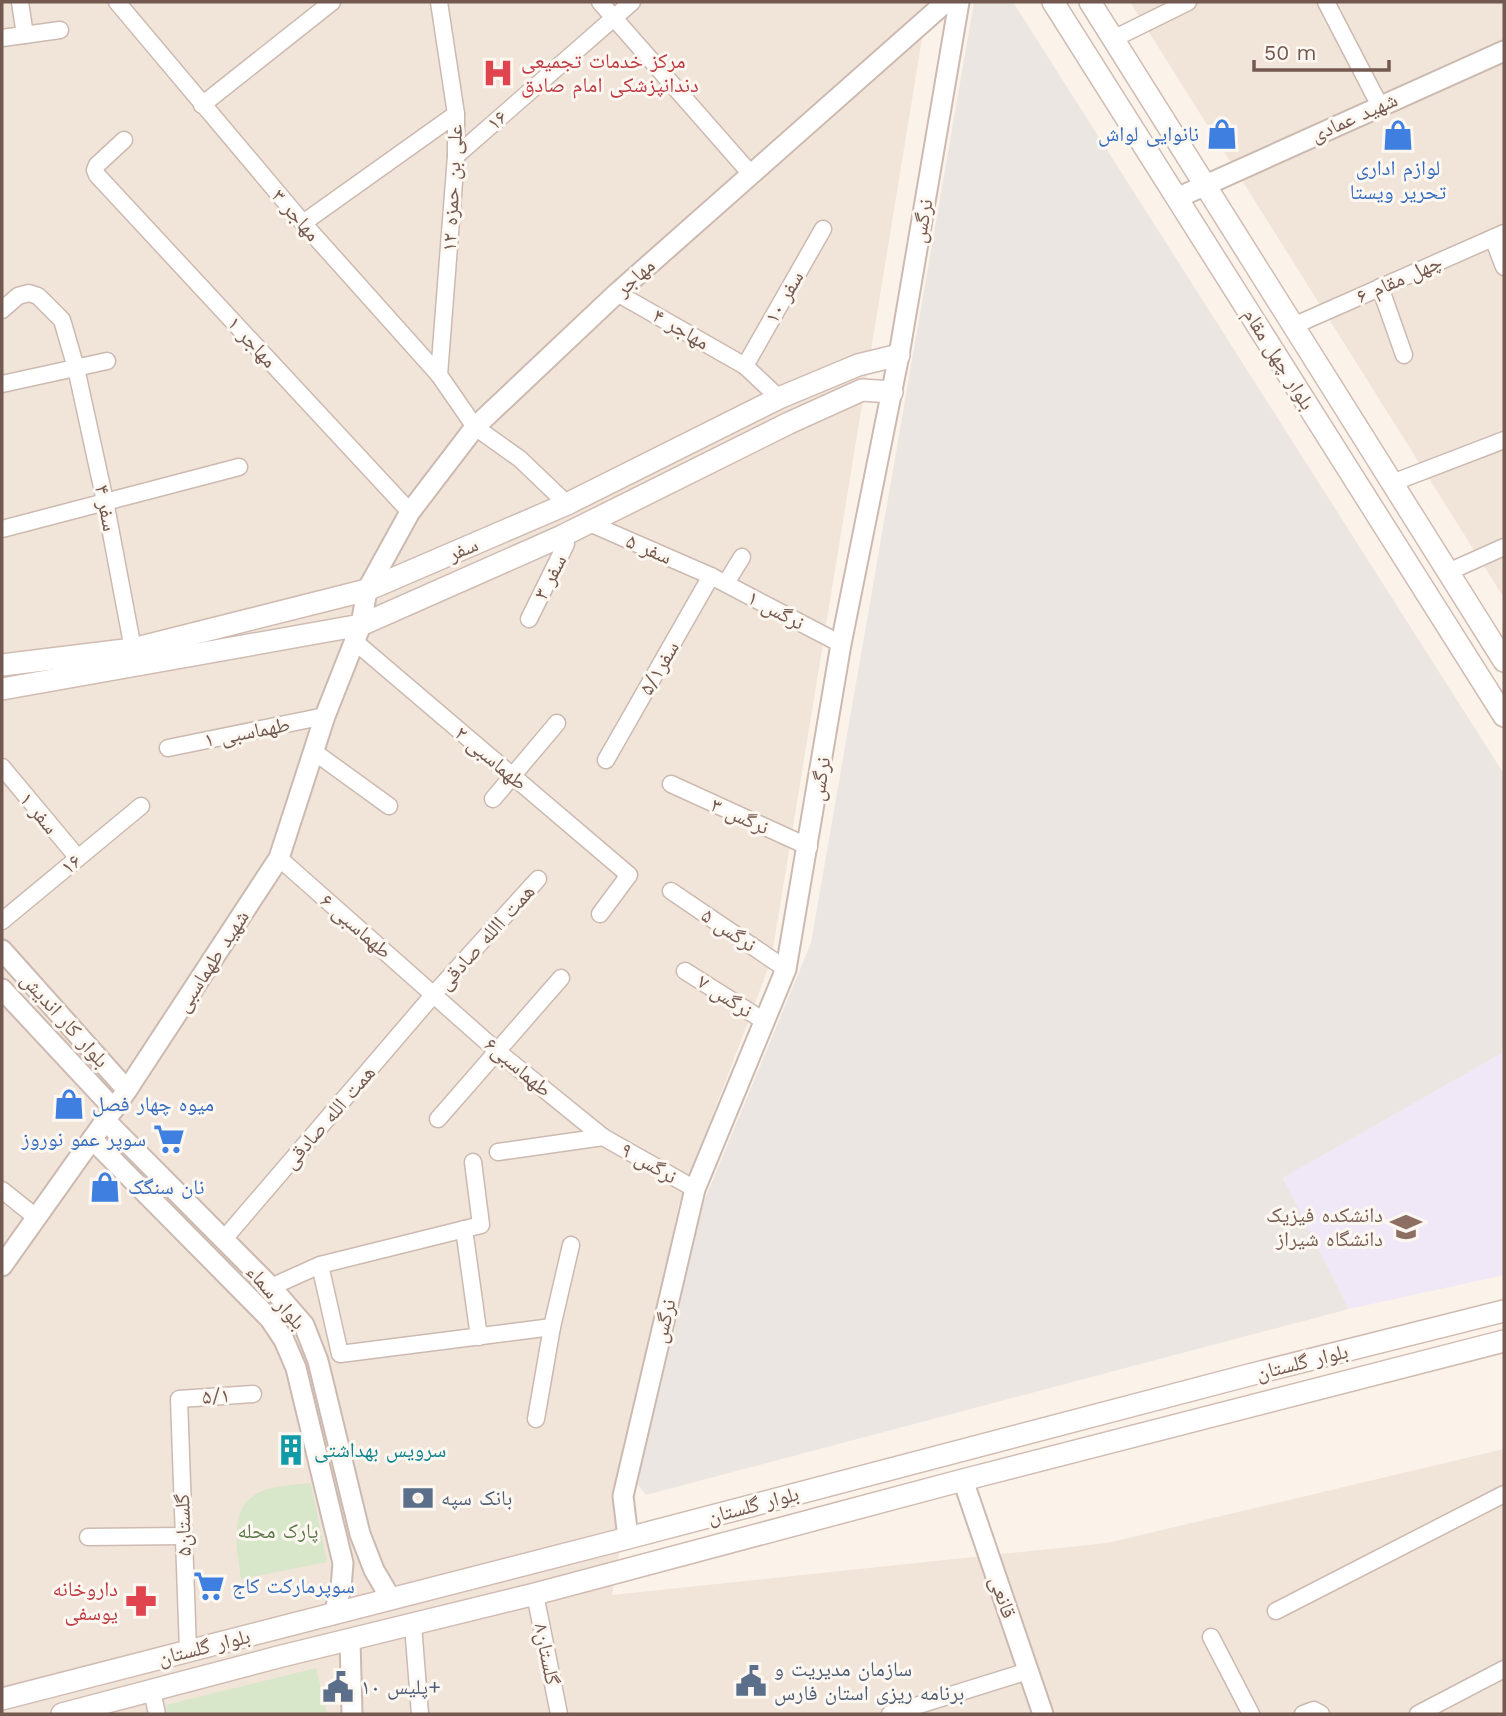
<svg xmlns="http://www.w3.org/2000/svg" width="1506" height="1716" font-family="'Work Sans','Noto Naskh Arabic',sans-serif">
	<style>
		.residential { fill: #f1e4d9 }
		.industrial { fill: #ece6e3 }
		.education { fill: #f0e7f7 }
		.green { fill: #d8e7ca }
		.lines { fill: none; stroke-linecap: round; stroke-linejoin: round }
		.minor-casing { stroke: #ccbab1; stroke-width: 19 }
		.tertiary-casing { stroke: #ccbab1; stroke-width: 23 }
		.secondary-casing { stroke: #d0bcb2; stroke-width: 24 }
		.minor { stroke: #fff; stroke-width: 16 }
		.tertiary { stroke: #fff; stroke-width: 19 }
		.secondary { stroke: #fff; stroke-width: 21 }
		.labels { text-anchor: middle; stroke-width: 6; stroke-linejoin: round; paint-order: stroke }
		.health-label { font-size: 21px; fill: #be3a42; stroke: #fdf7f1; text-anchor: start }
		.street-label { font-size: 21px; fill: #735950; stroke: #fdf7f1 }
		.shop-label { font-size: 21px; fill: #366cbe; stroke: #fdf7f1; text-anchor: start }
		.education-label { font-size: 21px; fill: #785e54; stroke: #fdf7f1; text-anchor: end }
		.culture-label { font-size: 21px; fill: #0d838f; stroke: #fdf7f1; text-anchor: start }
		.service-label { font-size: 21px; fill: #4e5e75; stroke: #fdf7f1; text-anchor: start }
		.park-label { font-size: 21px; fill: #5b7849; stroke: #fdf7f1 }
	</style>
	<rect width="100%" height="100%" fill="#fbf3ea"/>
	<g class="residential">
		<path d="M2 2H928L771 961 678 1207 612 1595 1107 1543 1504 1449V1714H2Z"/>
		<path d="M1130 2H1504V598Z"/>
	</g>
	<path class="industrial" d="M974 2H1013L1504 774V1052L1283 1178 1349 1309 646 1495 638 1485 640 1466 697 1218 811 943Z"/>
	<path class="education" d="M1504 1052V1275L1349 1309 1283 1178Z"/>
	<g class="green">
		<path d="M311 1483 327 1562 241 1579C237 1549 227 1505 262 1491 277 1485 296 1485 311 1483Z"/>
		<path d="M316 1668 327 1714H168L166 1705Z"/>
	</g>
	<g class="lines">
		<defs>
			<g id="minor">
				<path d="M20 2 25 35"/>
				<path d="M117 2 303 223 439 375 475 427 520 459 567 504"/>
				<path d="M600 2 750 173"/>
				<path d="M1326 2 1380 106"/>
				<path d="M2 38 60 30"/>
				<path d="M1113 39 1188 2"/>
				<path d="M202 105 332 2"/>
				<path d="M124 140 97 165 95 170 97 175 410 512"/>
				<path d="M456 156 632 2"/>
				<path d="M303 223 456 114"/>
				<path d="M1493 238 1504 267"/>
				<path d="M1380 287 1404 355"/>
				<path d="M617 293 745 366 779 398"/>
				<path d="M2 310 18 296 29 293 38 296 62 320 76 368 105 501 133 649"/>
				<path d="M1293 326 1504 233"/>
				<path d="M745 366 823 229"/>
				<path d="M439 375 456 156V114L439 2"/>
				<path d="M2 384 107 361"/>
				<path d="M1392 483 1504 440"/>
				<path d="M587 522 711 576 841 644"/>
				<path d="M2 529 239 467"/>
				<path d="M1448 572 1504 547"/>
				<path d="M726 583 742 557"/>
				<path d="M529 619 566 544 562 536"/>
				<path d="M353 640 629 875 600 914"/>
				<path d="M168 748 325 716"/>
				<path d="M313 751 389 806"/>
				<path d="M606 760 711 576"/>
				<path d="M2 767 78 858"/>
				<path d="M671 784 809 847"/>
				<path d="M493 799 557 723"/>
				<path d="M279 858 497 1051 603 1137 695 1189"/>
				<path d="M671 891 786 969"/>
				<path d="M2 921 141 806"/>
				<path d="M685 971 764 1021"/>
				<path d="M438 1119 561 978"/>
				<path d="M498 1152 603 1137"/>
				<path d="M2 1190 37 1218"/>
				<path d="M464 1229 479 1337"/>
				<path d="M224 1239 434 994 538 879"/>
				<path d="M320 1265 340 1354 552 1327"/>
				<path d="M271 1287 320 1265 481 1225 473 1162"/>
				<path d="M536 1419 552 1327 571 1245"/>
				<path d="M88 1537 184 1536"/>
				<path d="M535 1594 559 1714"/>
				<path d="M1276 1611 1504 1494"/>
				<path d="M413 1625 420 1714"/>
				<path d="M1211 1637 1251 1714"/>
				<path d="M188 1650 179 1399 253 1394"/>
				<path d="M152 1691 157 1714"/>
				<path d="M890 1714 1028 1671"/>
				<path d="M1303 1714 1314 1710 1321 1714"/>
				<path d="M1418 1714 1504 1669"/>
			</g>
			<g id="tertiary">
				<path d="M1177 198 1504 51"/>
				<path d="M2 950 127 1090"/>
				<path d="M2 989 114 1109"/>
				<path d="M106 1121 271 1287 304 1325 318 1361 360 1534 374 1570 391 1599"/>
				<path d="M92 1139 270 1319 284 1340 296 1368 343 1563 341 1588 334 1614"/>
				<path d="M2 1266 127 1090 279 858 325 716 361 625 367 590 410 512 475 427 617 293 946 2"/>
				<path d="M963 1480 1043 1714"/>
				<path d="M628 1538 623 1496 695 1189 786 969 841 644 899 355 959 2"/>
				<path d="M350 1641 352 1714"/>
			</g>
			<g id="secondary">
				<path d="M1053 2 1504 716"/>
				<path d="M1090 2 1504 661"/>
				<path d="M2 665 133 649 367 590 567 504 779 398 858 365 899 355"/>
				<path d="M2 689 361 625 562 536 789 423 862 390 892 392"/>
				<path d="M2 1699 628 1538 1249 1375 1504 1311"/>
				<path d="M62 1714 278 1657 535 1594 963 1480 1504 1341"/>
			</g>
		</defs>
		<use href="#minor" class="minor-casing"/>
		<use href="#tertiary" class="tertiary-casing"/>
		<use href="#secondary" class="secondary-casing"/>
		<use href="#minor" class="minor"/>
		<use href="#tertiary" class="tertiary"/>
		<use href="#secondary" class="secondary"/>
	</g>
	<defs>
		<symbol id="hospital-bare" viewBox="-9 -9 18 18"><path d="M-5-5h3v3.5h4V-5h3V5h-3V1.5h-4V5h-3Z" fill="#e0444e" stroke="#fdf7f1" stroke-width="2.5" paint-order="stroke"/></symbol>
		<symbol id="shop-bare" viewBox="-9 -9 18 18"><path d="M-5-2.5h2.3a2.7 3.5 0 0 1 5.4 0H5L5.5 6h-11ZM-1.5-2.5h3a1.5 2.3 0 0 0-3 0Z" fill="#3f7fe0" stroke="#fdf7f1" stroke-width="2.5" paint-order="stroke"/></symbol>
		<symbol id="supermarket-bare" viewBox="-9 -9 18 18"><path d="M-6-5.5h2.5l.6 2H6L4.5 2H-2.5L-4.4-4H-6ZM-1.5 3.2a1.3 1.3 0 1 0 .1 0ZM3 3.2a1.3 1.3 0 1 0 .1 0Z" fill="#3f7fe0" stroke="#fdf7f1" stroke-width="2.5" paint-order="stroke"/></symbol>
		<symbol id="university-bare" viewBox="-9 -9 18 18"><path d="M0-5L7-2L0 1L-7-2ZM-4 1L0 2.5L4 1V4Q0 6-4 4Z" fill="#8d6e63" stroke="#fdf7f1" stroke-width="2.5" paint-order="stroke"/></symbol>
		<symbol id="building-bare" viewBox="-9 -9 18 18"><path d="M-4-6H4V6H1V3H-1V6H-4ZM-2.5-4.3h1.7v1.8h-1.7ZM.8-4.3h1.7v1.8H.8ZM-2.5-1h1.7V.8h-1.7ZM.8-1h1.7V.8H.8Z" fill="#0f9aa8" stroke="#fdf7f1" stroke-width="2.5" paint-order="stroke"/></symbol>
		<symbol id="bank-bare" viewBox="-9 -9 18 18"><path d="M-6-4H6V4H-6ZM0-2.3a2.3 2.3 0 1 0 0 4.6a2.3 2.3 0 1 0 0-4.6Z" fill="#5c6f8a" stroke="#fdf7f1" stroke-width="2.5" paint-order="stroke"/></symbol>
		<symbol id="pharmacy-bare" viewBox="-9 -9 18 18"><path d="M-2-6h4v4h4v4h-4v4h-4v-4h-4v-4h4Z" fill="#e0444e" stroke="#fdf7f1" stroke-width="2.5" paint-order="stroke"/></symbol>
		<symbol id="civic-bare" viewBox="-9 -9 18 18"><path d="M-.6-6.5H3V-4.5H.6V-3L4-1V1h2V6H-6V1h2V-1L-.6-3ZM-1.2 2.5V6h2.4V2.5Z" fill="#5c6f8a" stroke="#fdf7f1" stroke-width="2.5" paint-order="stroke"/></symbol>
	</defs>
	<g fill-rule="evenodd">
		<use href="#hospital-bare" x="476" y="51" width="44" height="44"/>
		<use href="#shop-bare" x="1200" y="112" width="44" height="44"/>
		<use href="#shop-bare" x="1376" y="113" width="44" height="44"/>
		<use href="#shop-bare" x="47" y="1082" width="44" height="44"/>
		<use href="#supermarket-bare" x="147" y="1117" width="44" height="44"/>
		<use href="#shop-bare" x="83" y="1165" width="44" height="44"/>
		<use href="#university-bare" x="1384" y="1205" width="44" height="44"/>
		<use href="#building-bare" x="269" y="1428" width="44" height="44"/>
		<use href="#bank-bare" x="396" y="1476" width="44" height="44"/>
		<use href="#supermarket-bare" x="187" y="1564" width="44" height="44"/>
		<use href="#pharmacy-bare" x="119" y="1579" width="44" height="44"/>
		<use href="#civic-bare" x="729" y="1659" width="44" height="44"/>
		<use href="#civic-bare" x="316" y="1665" width="44" height="44"/>
	</g>
	<g class="labels">
		<g class="health-label">
			<text x="521" y="68">مرکز خدمات تجمیعی<tspan x="521" dy="24">دندانپزشکی امام صادق</tspan></text>
			<text x="118" y="1596" text-anchor="end">داروخانه<tspan x="118" dy="24">یوسفی</tspan></text>
		</g>
		<g class="street-label">
			<text transform="translate(1354 117) rotate(-24)" y="7">شهید عمادی</text>
			<text transform="translate(497 120) rotate(-41)" y="7">۱۶</text>
			<text transform="translate(452 188) rotate(-87)" y="7">۱۲ علی بن حمزه</text>
			<text transform="translate(296 215) rotate(49)" y="7">۳ مهاجر</text>
			<text transform="translate(922 221) rotate(-80)" y="7">نرگس</text>
			<text transform="translate(635 277) rotate(-42)" y="7">مهاجر</text>
			<text transform="translate(1399 279) rotate(-24)" y="7">چهل مقام ۶</text>
			<text transform="translate(784 297) rotate(-60)" y="7">۱۰ سفر</text>
			<text transform="translate(681 329) rotate(30)" y="7">۴ مهاجر</text>
			<text transform="translate(252 342) rotate(47)" y="7">۱ مهاجر</text>
			<text transform="translate(1279 359) rotate(58)" y="7">بلوار چهل مقام</text>
			<text transform="translate(106 508) rotate(79)" y="7">۴ سفر</text>
			<text transform="translate(463 549) rotate(-23)" y="7">سفر</text>
			<text transform="translate(649 549) rotate(23)" y="7">۵ سفر</text>
			<text transform="translate(550 577) rotate(-63)" y="7">۳ سفر</text>
			<text transform="translate(776 610) rotate(28)" y="7">۱ نرگس</text>
			<text transform="translate(659 668) rotate(-60)" y="7">۵/۱سفر</text>
			<text transform="translate(247 732) rotate(-11)" y="7">۱ طهماسبی</text>
			<text transform="translate(491 758) rotate(40)" y="7">۲ طهماسبی</text>
			<text transform="translate(820 779) rotate(-81)" y="7">نرگس</text>
			<text transform="translate(39 813) rotate(50)" y="7">۱ سفر</text>
			<text transform="translate(740 816) rotate(24)" y="7">۳ نرگس</text>
			<text transform="translate(71 864) rotate(-40)" y="7">۱۶</text>
			<text transform="translate(356 926) rotate(41)" y="7">۶ طهماسبی</text>
			<text transform="translate(729 930) rotate(34)" y="7">۵ نرگس</text>
			<text transform="translate(486 937) rotate(-48)" y="7">همت االله صادقی</text>
			<text transform="translate(212 961) rotate(-57)" y="7">شهید طهماسبی</text>
			<text transform="translate(725 996) rotate(33)" y="7">۷ نرگس</text>
			<text transform="translate(65 1020) rotate(48)" y="7">بلوار کار اندیش</text>
			<text transform="translate(518 1067) rotate(40)" y="7">۶طهماسبی</text>
			<text transform="translate(329 1117) rotate(-49)" y="7">همت الله صادقی</text>
			<text transform="translate(649 1163) rotate(30)" y="7">۹ نرگس</text>
			<text transform="translate(276 1297) rotate(49)" y="7">بلوار سماء</text>
			<text transform="translate(664 1321) rotate(-77)" y="7">نرگس</text>
			<text transform="translate(1302 1362) rotate(-14)" y="7">بلوار گلستان</text>
			<text transform="translate(216 1396) rotate(-4)" y="7">۵/۱</text>
			<text transform="translate(753 1505) rotate(-15)" y="7">بلوار گلستان</text>
			<text transform="translate(183 1525) rotate(-92)" y="7">گلستان۵</text>
			<text transform="translate(1003 1597) rotate(71)" y="7">قانعی</text>
			<text transform="translate(204 1647) rotate(-14)" y="7">بلوار گلستان</text>
			<text transform="translate(547 1654) rotate(79)" y="7">گلستان۸</text>
		</g>
		<g class="shop-label">
			<text x="1199" y="141" text-anchor="end">نانوایی لواش</text>
			<text x="1398" y="175" text-anchor="middle">لوازم اداری<tspan x="1398" dy="24">تحریر ویستا</tspan></text>
			<text x="92" y="1111">میوه چهار فصل</text>
			<text x="146" y="1146" text-anchor="end">سوپر عمو نوروز</text>
			<text x="128" y="1194">نان سنگک</text>
			<text x="232" y="1593">سوپرمارکت کاج</text>
		</g>
		<g class="education-label">
			<text x="1383" y="1222">دانشکده فیزیک<tspan x="1383" dy="24">دانشگاه شیراز</tspan></text>
		</g>
		<g class="culture-label">
			<text x="314" y="1457">سرویس بهداشتی</text>
		</g>
		<g class="service-label">
			<text x="441" y="1505">بانک سپه</text>
			<text x="774" y="1676">سازمان مدیریت و<tspan x="774" dy="24">برنامه ریزی استان فارس</tspan></text>
			<text x="361" y="1694">پلیس ۱۰+</text>
		</g>
		<g class="park-label">
			<text x="278" y="1538">پارک محله</text>
		</g>
	</g>
	<rect width="1506" height="1716" fill="none" stroke="#735950" stroke-width="7"/>
	<path d="M1254 60v10h135v-10" fill="none" stroke="#735950" stroke-width="3.5"/>
	<text x="1264" y="60" font-size="21" fill="#735950" stroke="#fdf7f1" stroke-width="5" paint-order="stroke">50 m</text>
</svg>
